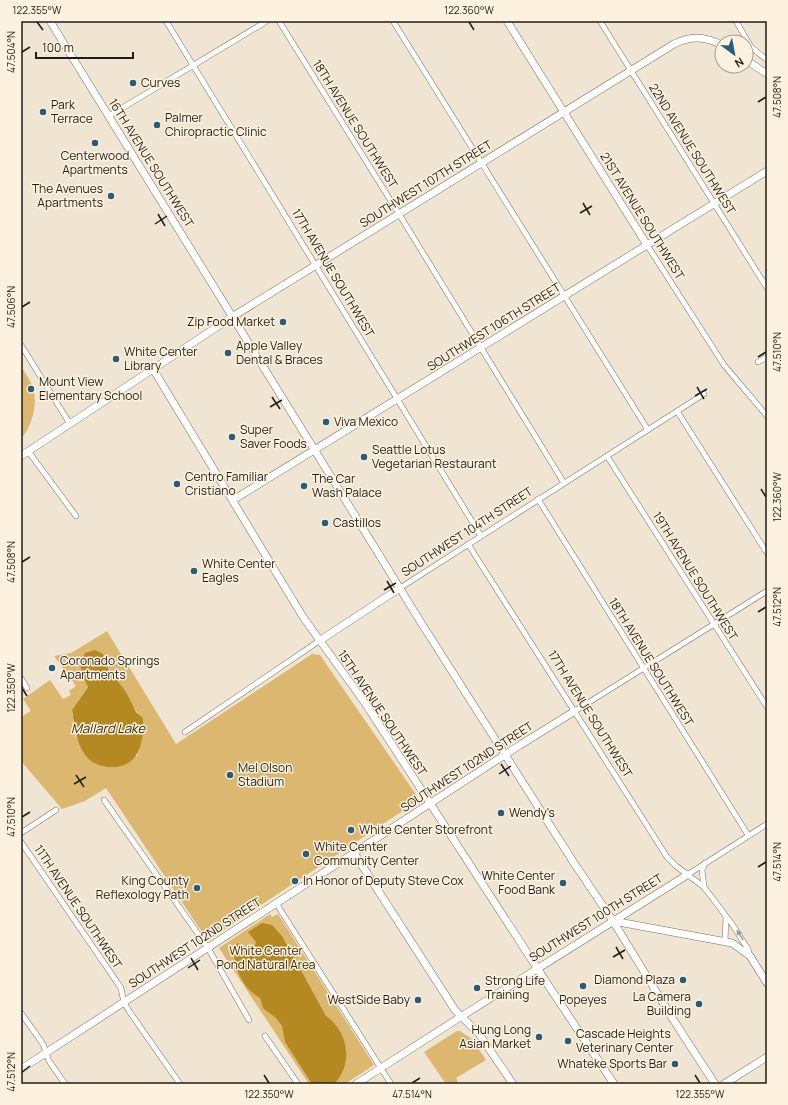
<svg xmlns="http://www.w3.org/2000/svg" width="788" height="1105" font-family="Manrope,sans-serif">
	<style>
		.green { fill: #dcb76f; fill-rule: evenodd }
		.water { fill: #b58922 }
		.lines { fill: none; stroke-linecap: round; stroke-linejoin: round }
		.minor-casing { stroke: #79705f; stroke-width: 6 }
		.tertiary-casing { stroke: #79705f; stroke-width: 8 }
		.secondary-casing { stroke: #79705f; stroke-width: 8 }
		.minor { stroke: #fff; stroke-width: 5 }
		.tertiary { stroke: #fff; stroke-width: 7 }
		.secondary { stroke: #fff; stroke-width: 7 }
		.oneway { fill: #9b9996 }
		.ticks { fill: none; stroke: #211d16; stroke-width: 1.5 }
		.poi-dot { fill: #285c79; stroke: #fdf2df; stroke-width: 1.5 }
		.labels { text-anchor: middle; stroke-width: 3; stroke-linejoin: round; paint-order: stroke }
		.poi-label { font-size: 12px; fill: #211d16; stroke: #fdf2df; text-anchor: start }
		.street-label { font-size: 12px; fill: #211d16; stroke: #fdf2df }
		.park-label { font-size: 12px; fill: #392600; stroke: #fdf2df }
		.water-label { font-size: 13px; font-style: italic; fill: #3a2800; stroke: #fdf2df }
		.neatline { fill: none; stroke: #211d16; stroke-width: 1.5 }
		.ticks-label { font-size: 10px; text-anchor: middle; fill: #211d16 }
	</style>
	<rect width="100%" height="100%" fill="#f0e5d2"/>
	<g class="green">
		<path d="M21 366C25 373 31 381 33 388 38 405 32 426 21 439Z"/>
		<path d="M107 631 176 744 312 654 320 655 417 796 416 802 213 937 206 938 106 788 85 801 62 809 21 761V717L31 711 23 699 50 680 63 699 71 695 69 691 76 686 54 656 71 653ZM106 660C111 678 130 706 143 718L141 742 137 756 91 760 75 735 72 710Z"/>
		<path d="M270 914 272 917 278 914 374 1065 345 1084H309L219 948Z"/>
		<path d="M457 1031H460L472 1039 486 1060 456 1078 459 1084H446L424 1052Z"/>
	</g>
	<g class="water">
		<path d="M95 650 103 654 109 670 126 692 136 712 143 718C144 741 140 768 111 767 104 767 97 765 91 761 76 748 75 727 72 710L88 687C82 674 77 666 85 653Z"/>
		<path d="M262 923 272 925 282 936 326 1016C348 1031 354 1064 334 1084H312L285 1042 282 1026 276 1018 263 1008 260 998C242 988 232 965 234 945L238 943 249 954 254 949 256 942 248 932Z"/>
	</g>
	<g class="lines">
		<defs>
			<g id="minor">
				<path d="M166 21 481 536"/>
				<path d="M279 21 399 214 564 483"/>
				<path d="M393 21 648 430"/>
				<path d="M600 21 767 288"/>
				<path d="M736 21 751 47 767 60"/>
				<path d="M109 116 267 21"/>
				<path d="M647 245 724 365 767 416"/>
				<path d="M21 345 70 424"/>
				<path d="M758 362 767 357"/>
				<path d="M677 411 767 553"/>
				<path d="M28 451 76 516"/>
				<path d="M607 456 767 707"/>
				<path d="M538 499 748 835"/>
				<path d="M468 544 667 857 676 866 704 887 732 924 748 949 750 956"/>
				<path d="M400 588 704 394"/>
				<path d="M21 678 27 688"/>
				<path d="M575 711 767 591"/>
				<path d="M185 732 319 641"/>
				<path d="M104 800 208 948 249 1020"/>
				<path d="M21 833 56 810"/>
				<path d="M21 842 121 988 124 1003 129 1011 180 1084"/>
				<path d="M687 875 767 824"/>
				<path d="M704 887 702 870 705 863"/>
				<path d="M276 903 391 1084"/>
				<path d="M725 941 726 917"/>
				<path d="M21 1013 43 1044 49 1061 65 1084"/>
				<path d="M265 1036 298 1084"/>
			</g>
			<g id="tertiary">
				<path d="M507 21 647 245"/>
				<path d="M746 60 767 74"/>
				<path d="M153 369 303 617 365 703 552 991 614 1084"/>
				<path d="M21 456 232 317 674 44C691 36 705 36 722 45"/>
				<path d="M233 500 767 171"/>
				<path d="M319 641 400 588"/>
				<path d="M354 853 455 1010 479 1034 513 1084"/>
				<path d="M613 921 676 1024 715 1084"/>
				<path d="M21 1069 520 745 575 711"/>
				<path d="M356 1084 462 1016 687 875"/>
				<path d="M724 1084 767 1057"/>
			</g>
			<path id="secondary" d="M50 21 420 621 574 863 613 921 732 943 750 956 767 983"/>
		</defs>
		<use href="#minor" class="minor-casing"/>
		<use href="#tertiary" class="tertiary-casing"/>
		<use href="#secondary" class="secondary-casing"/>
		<use href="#minor" class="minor"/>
		<use href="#tertiary" class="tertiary"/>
		<use href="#secondary" class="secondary"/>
	</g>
	<defs><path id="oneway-solid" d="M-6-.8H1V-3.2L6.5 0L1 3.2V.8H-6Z"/></defs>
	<use class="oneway" href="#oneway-solid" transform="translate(740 935) rotate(-122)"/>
	<path class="ticks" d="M37 22 43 30M469 22 474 30M22 52 30 47M758 102 766 97M583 203 590 215M580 213 592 206M158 214 165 226M155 224 167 216M22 307 30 302M758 357 766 352M697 387 704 399M695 396 707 389M272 397 280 409M270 407 282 400M761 489 766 497M22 562 30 557M387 581 394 593M384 590 396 583M758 612 766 607M22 688 27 696M501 764 509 776M499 774 511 766M76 775 84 787M74 784 86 777M22 817 30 812M758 867 766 862M616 947 623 959M613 957 625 950M191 958 198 970M188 968 200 960M22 1072 30 1066M264 1075 269 1083M695 1075 700 1083M412 1083 420 1078"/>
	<g class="poi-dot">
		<circle cx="133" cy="83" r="4"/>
		<circle cx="43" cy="112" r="4"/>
		<circle cx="157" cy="125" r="4"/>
		<circle cx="95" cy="143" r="4"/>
		<circle cx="111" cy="196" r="4"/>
		<circle cx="283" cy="322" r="4"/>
		<circle cx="228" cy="353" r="4"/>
		<circle cx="116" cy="359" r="4"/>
		<circle cx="31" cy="389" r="4"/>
		<circle cx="326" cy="422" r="4"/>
		<circle cx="232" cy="437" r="4"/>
		<circle cx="364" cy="457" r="4"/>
		<circle cx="177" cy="484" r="4"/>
		<circle cx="304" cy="486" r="4"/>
		<circle cx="325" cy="523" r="4"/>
		<circle cx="194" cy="571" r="4"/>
		<circle cx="52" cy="668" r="4"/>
		<circle cx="230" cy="775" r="4"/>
		<circle cx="501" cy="813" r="4"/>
		<circle cx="351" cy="830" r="4"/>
		<circle cx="306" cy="854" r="4"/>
		<circle cx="295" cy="881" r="4"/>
		<circle cx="563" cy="883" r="4"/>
		<circle cx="197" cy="888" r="4"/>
		<circle cx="683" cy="980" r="4"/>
		<circle cx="583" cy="986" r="4"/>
		<circle cx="477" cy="988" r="4"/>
		<circle cx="418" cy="1000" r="4"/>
		<circle cx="699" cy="1004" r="4"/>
		<circle cx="539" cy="1037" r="4"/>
		<circle cx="568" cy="1041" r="4"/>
		<circle cx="675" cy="1064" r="4"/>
	</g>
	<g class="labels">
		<g class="poi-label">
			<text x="141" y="87">Curves</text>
			<text x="51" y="109">Park<tspan x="51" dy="14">Terrace</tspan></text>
			<text x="165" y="122">Palmer<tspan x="165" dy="14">Chiropractic Clinic</tspan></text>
			<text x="95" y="160" text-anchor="middle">Centerwood<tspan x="95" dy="14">Apartments</tspan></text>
			<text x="103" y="193" text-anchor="end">The Avenues<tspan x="103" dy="14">Apartments</tspan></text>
			<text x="275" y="326" text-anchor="end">Zip Food Market</text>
			<text x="236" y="350">Apple Valley<tspan x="236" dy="14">Dental &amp; Braces</tspan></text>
			<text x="124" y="356">White Center<tspan x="124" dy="14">Library</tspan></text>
			<text x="39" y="386">Mount View<tspan x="39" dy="14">Elementary School</tspan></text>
			<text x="334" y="426">Viva Mexico</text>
			<text x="240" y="434">Super<tspan x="240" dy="14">Saver Foods</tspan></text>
			<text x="372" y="454">Seattle Lotus<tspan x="372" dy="14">Vegetarian Restaurant</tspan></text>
			<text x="185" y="481">Centro Familiar<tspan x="185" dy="14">Cristiano</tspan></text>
			<text x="312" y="483">The Car<tspan x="312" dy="14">Wash Palace</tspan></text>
			<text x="333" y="527">Castillos</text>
			<text x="202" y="568">White Center<tspan x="202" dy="14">Eagles</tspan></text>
			<text x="60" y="665">Coronado Springs<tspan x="60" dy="14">Apartments</tspan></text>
			<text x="238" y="772">Mel Olson<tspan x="238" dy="14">Stadium</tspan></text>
			<text x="509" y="817">Wendy's</text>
			<text x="359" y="834">White Center Storefront</text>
			<text x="314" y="851">White Center<tspan x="314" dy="14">Community Center</tspan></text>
			<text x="555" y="880" text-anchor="end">White Center<tspan x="555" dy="14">Food Bank</tspan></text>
			<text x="189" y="885" text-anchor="end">King County<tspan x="189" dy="14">Reflexology Path</tspan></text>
			<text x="303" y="885">In Honor of Deputy Steve Cox</text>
			<text x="675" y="984" text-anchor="end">Diamond Plaza</text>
			<text x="485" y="985">Strong Life<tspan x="485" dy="14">Training</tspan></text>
			<text x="691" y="1001" text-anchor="end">La Camera<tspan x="691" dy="14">Building</tspan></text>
			<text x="410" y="1004" text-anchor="end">WestSide Baby</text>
			<text x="583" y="1004" text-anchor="middle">Popeyes</text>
			<text x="531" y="1034" text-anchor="end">Hung Long<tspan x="531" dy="14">Asian Market</tspan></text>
			<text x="576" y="1038">Cascade Heights<tspan x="576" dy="14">Veterinary Center</tspan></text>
			<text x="667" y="1068" text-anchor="end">Whateke Sports Bar</text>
		</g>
		<g class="street-label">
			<text transform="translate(355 124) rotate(58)" y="4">18TH AVENUE SOUTHWEST</text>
			<text transform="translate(692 149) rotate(58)" y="4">22ND AVENUE SOUTHWEST</text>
			<text transform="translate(151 163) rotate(58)" y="4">16TH AVENUE SOUTHWEST</text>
			<text transform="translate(426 184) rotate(-32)" y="4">SOUTHWEST 107TH STREET</text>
			<text transform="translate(642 216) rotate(58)" y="4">21ST AVENUE SOUTHWEST</text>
			<text transform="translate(333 273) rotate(59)" y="4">17TH AVENUE SOUTHWEST</text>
			<text transform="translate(494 327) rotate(-32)" y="4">SOUTHWEST 106TH STREET</text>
			<text transform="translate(467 532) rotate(-33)" y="4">SOUTHWEST 104TH STREET</text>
			<text transform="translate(695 576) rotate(58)" y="4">19TH AVENUE SOUTHWEST</text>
			<text transform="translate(651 662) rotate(58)" y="4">18TH AVENUE SOUTHWEST</text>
			<text transform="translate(382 713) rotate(56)" y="4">15TH AVENUE SOUTHWEST</text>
			<text transform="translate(590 714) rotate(58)" y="4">17TH AVENUE SOUTHWEST</text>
			<text transform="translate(467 767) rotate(-33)" y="4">SOUTHWEST 102ND STREET</text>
			<text transform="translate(78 907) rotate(56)" y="4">11TH AVENUE SOUTHWEST</text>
			<text transform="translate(596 918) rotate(-32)" y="4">SOUTHWEST 100TH STREET</text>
			<text transform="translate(195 943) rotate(-33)" y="4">SOUTHWEST 102ND STREET</text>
		</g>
		<g class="park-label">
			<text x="266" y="955">White Center<tspan x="266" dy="14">Pond Natural Area</tspan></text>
		</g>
		<g class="water-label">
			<text x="108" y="733">Mallard Lake</text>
		</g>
	</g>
	<rect width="788" height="1105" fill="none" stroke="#fdf2df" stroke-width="44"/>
	<g transform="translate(734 54) rotate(148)"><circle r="19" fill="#fdf2df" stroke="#a59d8f"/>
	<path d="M0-3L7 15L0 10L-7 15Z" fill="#285c79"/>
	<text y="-6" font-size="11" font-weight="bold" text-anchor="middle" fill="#211d16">N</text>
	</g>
	<path d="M36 52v6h97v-6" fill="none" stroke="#211d16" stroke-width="2"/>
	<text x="42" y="52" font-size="12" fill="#211d16" stroke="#fdf2df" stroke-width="3" paint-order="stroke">100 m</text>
	<rect x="22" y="22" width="744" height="1061" class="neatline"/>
	<g class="ticks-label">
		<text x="37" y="14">122.355°W</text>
		<text x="469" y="14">122.360°W</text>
		<text transform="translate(11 52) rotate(-90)" y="4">47.504°N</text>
		<text transform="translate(777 97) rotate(-90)" y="4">47.508°N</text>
		<text transform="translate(11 307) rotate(-90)" y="4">47.506°N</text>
		<text transform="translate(777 352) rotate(-90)" y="4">47.510°N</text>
		<text transform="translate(777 497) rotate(-90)" y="4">122.360°W</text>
		<text transform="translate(11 562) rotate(-90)" y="4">47.508°N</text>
		<text transform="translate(777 607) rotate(-90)" y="4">47.512°N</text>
		<text transform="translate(11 688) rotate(-90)" y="4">122.350°W</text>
		<text transform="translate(11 817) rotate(-90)" y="4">47.510°N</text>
		<text transform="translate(777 862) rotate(-90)" y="4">47.514°N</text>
		<text transform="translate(11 1072) rotate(-90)" y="4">47.512°N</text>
		<text x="269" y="1098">122.350°W</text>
		<text x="412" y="1098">47.514°N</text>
		<text x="700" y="1098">122.355°W</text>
	</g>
</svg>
